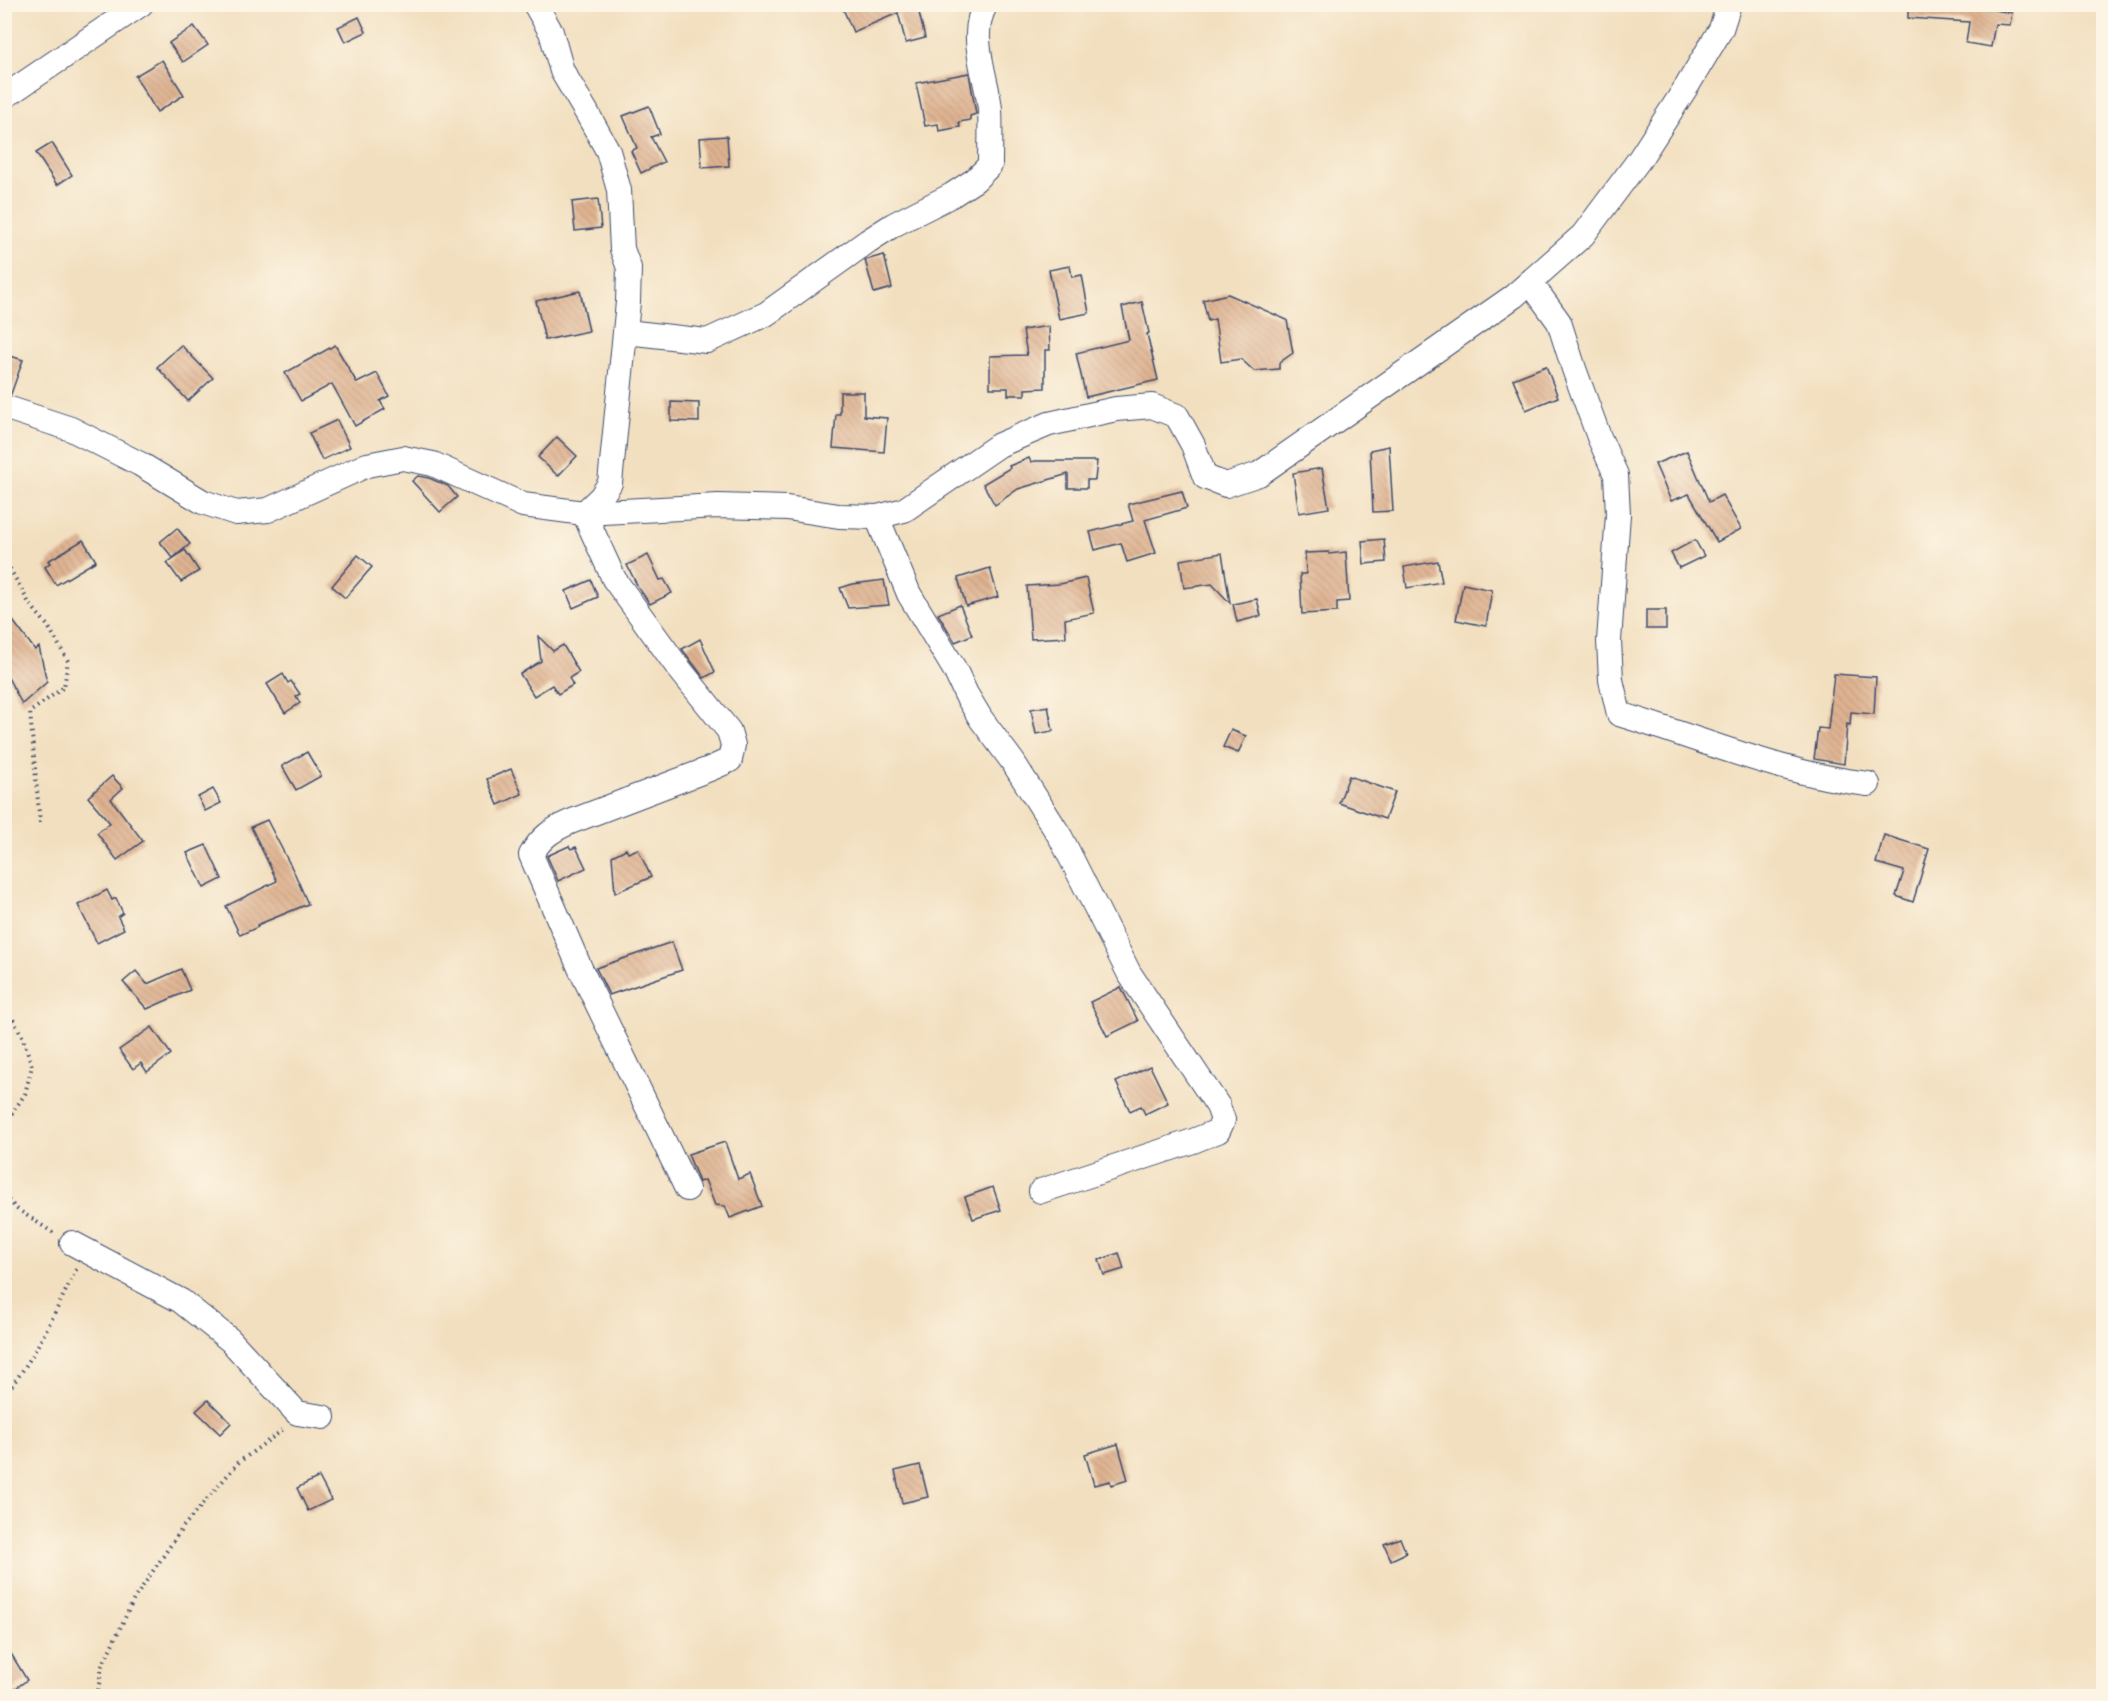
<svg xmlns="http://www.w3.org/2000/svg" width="2108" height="1701" font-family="'Libre Bodoni',serif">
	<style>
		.building { fill: url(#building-back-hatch) }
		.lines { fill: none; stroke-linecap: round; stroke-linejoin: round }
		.minor-casing { stroke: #3b496d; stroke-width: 26 }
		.path { stroke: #3b496d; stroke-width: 4; stroke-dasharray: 1.5 4.5; stroke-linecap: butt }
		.minor { stroke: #fff; stroke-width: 24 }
	</style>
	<defs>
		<pattern id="building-back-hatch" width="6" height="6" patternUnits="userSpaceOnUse" patternTransform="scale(1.5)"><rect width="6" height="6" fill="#dfb391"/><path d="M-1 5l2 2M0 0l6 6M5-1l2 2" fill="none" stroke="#bf9a7f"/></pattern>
	</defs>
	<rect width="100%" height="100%" fill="#fcf5e5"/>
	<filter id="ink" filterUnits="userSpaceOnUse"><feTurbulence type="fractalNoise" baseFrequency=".0167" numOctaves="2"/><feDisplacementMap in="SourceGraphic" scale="12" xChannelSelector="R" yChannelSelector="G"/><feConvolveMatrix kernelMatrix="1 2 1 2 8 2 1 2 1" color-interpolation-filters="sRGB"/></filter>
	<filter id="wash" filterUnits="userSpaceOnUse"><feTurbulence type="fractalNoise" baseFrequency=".008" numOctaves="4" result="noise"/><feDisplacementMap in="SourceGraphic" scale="24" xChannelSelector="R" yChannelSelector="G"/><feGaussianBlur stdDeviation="1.35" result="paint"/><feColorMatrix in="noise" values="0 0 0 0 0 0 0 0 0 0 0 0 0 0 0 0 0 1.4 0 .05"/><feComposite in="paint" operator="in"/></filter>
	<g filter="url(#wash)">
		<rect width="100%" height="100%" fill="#f2dfbf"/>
		<g id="blocks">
			<g class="building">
				<path d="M841 4H917L925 38 906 43 898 13 853 32Z"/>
				<path d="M1908 4H1962L2012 13 2010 25 1995 24 1991 47 1966 43 1969 22 1908 18Z"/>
				<path d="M359 17 366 32 345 42 338 27Z"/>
				<path d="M194 26 208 45 183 62 169 43Z"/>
				<path d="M162 60 184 95 157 112 135 76Z"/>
				<path d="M969 73 976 114 970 116V120L959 122 960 127 939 131 938 124 925 126 916 83Z"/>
				<path d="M649 106 660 134 651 137 664 162 641 173 631 151 637 148 623 116Z"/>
				<path d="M727 136 729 166 702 168 700 138Z"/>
				<path d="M52 143 72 175 57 185 36 153Z"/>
				<path d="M598 199 601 228 575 231 572 202Z"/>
				<path d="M884 255 892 288 874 293 865 260Z"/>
				<path d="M1070 266 1072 277 1082 275 1089 313 1059 319 1049 270Z"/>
				<path d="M580 291 589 331 545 340 536 301Z"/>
				<path d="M1228 294 1287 320 1293 353 1279 363V369L1254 371 1241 359 1221 362 1215 319 1208 321 1203 300Z"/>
				<path d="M1142 302 1149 333 1147 334 1158 380 1086 397 1076 353 1129 340 1122 307Z"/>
				<path d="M1049 326 1050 350H1045V388L1025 389V395H1008V388H990V356L1027 355 1023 330Z"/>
				<path d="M181 345 213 378 188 401 157 367Z"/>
				<path d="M335 345 357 383 377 373 389 396 380 401 385 409 355 426 332 384 301 401 285 373Z"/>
				<path d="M4 354 23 360 11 394 4 393Z"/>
				<path d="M1546 366 1558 397 1526 410 1513 379Z"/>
				<path d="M840 392H864V416L887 418 884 452 833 448 836 414H840Z"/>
				<path d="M671 402 699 403V422L671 421Z"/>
				<path d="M337 420 350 447 322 460 309 433Z"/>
				<path d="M557 437 577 456 558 476 538 457Z"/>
				<path d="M1389 446 1393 511 1373 512 1370 450Z"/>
				<path d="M1687 451 1709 502 1722 495 1741 529 1717 542 1689 494 1671 501 1655 464Z"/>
				<path d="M1029 458 1031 462 1035 461H1097L1095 480H1087V488H1068V474L1018 489 995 505 983 484 1010 468 1009 466Z"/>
				<path d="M1322 468 1329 508 1299 513 1293 473Z"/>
				<path d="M418 476 429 478 448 486 457 497 440 512 412 481Z"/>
				<path d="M1182 491 1187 508 1145 520 1156 553 1127 562 1121 543 1095 550 1090 532 1133 521 1128 504Z"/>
				<path d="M177 528 190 544 173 558 160 542Z"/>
				<path d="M1384 539 1386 562 1364 564 1362 541Z"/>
				<path d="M83 540 96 561 56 585 45 567 50 563 48 561Z"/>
				<path d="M1695 540 1704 556 1679 568 1671 553Z"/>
				<path d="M185 550 199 571 181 582 167 563Z"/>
				<path d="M1329 552V554L1346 552 1349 601 1337 602V612L1302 614 1300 574H1306L1305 553Z"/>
				<path d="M1222 553 1230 603 1212 584 1184 588 1180 560Z"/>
				<path d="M358 555 372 567 345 598 332 586Z"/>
				<path d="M648 555 660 580 664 579 672 593 650 604 638 587 627 565Z"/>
				<path d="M1438 561 1442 582 1407 588 1404 567Z"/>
				<path d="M990 568 998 597 966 606 958 578Z"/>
				<path d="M1086 578 1094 613 1065 619 1066 637 1031 639 1027 586 1060 584Z"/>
				<path d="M591 580 598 597 573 608 566 591Z"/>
				<path d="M884 580 889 605 848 608 840 588 853 584Z"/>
				<path d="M1463 584 1492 590 1486 626 1456 620Z"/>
				<path d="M1257 599 1261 616 1237 622 1233 604Z"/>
				<path d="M960 605 972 635 955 642 938 614Z"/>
				<path d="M4 609 35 650 39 647 47 682 22 704 4 670Z"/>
				<rect x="1646" y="610" width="20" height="19"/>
				<path d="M538 636 553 651 563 645 579 672 569 678 573 685 558 694 552 685 534 696 520 674 541 661Z"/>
				<path d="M700 639 715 672 704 678 682 649Z"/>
				<path d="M283 674 288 683 291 681 300 694 296 696 300 703 285 713 267 684Z"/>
				<path d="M1834 674 1876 677 1874 714 1851 712 1850 725 1847 724 1844 764 1814 759 1818 728 1828 729Z"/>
				<path d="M1048 706 1053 731 1036 734 1031 709Z"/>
				<path d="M1231 730 1246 736 1238 753 1223 747Z"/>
				<path d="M307 752 321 776 296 790 282 766Z"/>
				<path d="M511 769 522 794 498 805 487 779Z"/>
				<path d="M112 776 123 788 111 799 143 841 117 860 97 833 110 823 88 797Z"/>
				<path d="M1349 776 1395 792 1385 819 1339 803Z"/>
				<path d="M213 789 221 803 205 811 198 797Z"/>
				<path d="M267 820 295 874 308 904 257 925 258 927 240 935 226 906 277 881 251 827Z"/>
				<path d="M1884 835 1929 849 1913 902 1896 896 1904 871 1876 863Z"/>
				<path d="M206 845 222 879 204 888 187 853Z"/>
				<path d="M569 846 571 849 576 847 586 868 558 881 547 856Z"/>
				<path d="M626 849 628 853 638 849 651 877 615 893 612 856Z"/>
				<path d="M107 890 112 900 116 898 123 913 118 917 124 929 97 943 78 905Z"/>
				<path d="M672 942 682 970 609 995 596 968Z"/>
				<path d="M181 969 190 990 147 1009 123 982 136 971 147 984Z"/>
				<path d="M1121 987 1138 1021 1107 1036 1090 1002Z"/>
				<path d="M152 1027 171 1054 147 1072 141 1063 133 1069 119 1050Z"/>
				<path d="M1150 1066 1168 1103 1145 1114 1141 1106 1130 1111 1116 1082Z"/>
				<path d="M725 1142 738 1179 750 1174 762 1206 730 1218 725 1206 715 1205 705 1180 699 1182 688 1154Z"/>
				<path d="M993 1187 1001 1210 973 1219 965 1197Z"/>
				<path d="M1119 1253 1124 1269 1104 1275 1099 1260Z"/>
				<path d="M208 1400 231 1423 220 1434 196 1411Z"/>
				<path d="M1118 1444 1128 1480 1111 1485 1110 1481 1094 1485 1085 1454Z"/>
				<path d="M920 1465 928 1497 902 1503 895 1471Z"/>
				<path d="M319 1477 331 1500 308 1511 297 1488Z"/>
				<path d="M1400 1538 1406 1553 1391 1560 1384 1544Z"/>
				<path d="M4 1642 27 1680 5 1696H4Z"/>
			</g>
		</g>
	</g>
	<g filter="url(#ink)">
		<use href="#blocks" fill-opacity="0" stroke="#3b496d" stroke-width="1.5"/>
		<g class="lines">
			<defs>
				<g id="minor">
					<path d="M535 4 551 32 562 71 587 113 608 151 619 190 622 249 629 268 628 302 610 483 601 497 584 513 614 579 677 666 729 731 733 745 730 760 712 768 570 822C552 830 541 837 531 855L580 968 687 1189"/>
					<path d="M4 97 141 4"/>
					<path d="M1530 282 1559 322 1574 369 1599 437 1616 475 1618 514 1609 641 1611 680 1619 714C1702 739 1782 774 1868 784"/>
					<path d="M626 332 707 341 766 314 868 241 893 225 952 195 975 180 990 165C990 147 991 128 990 109 987 76 967 35 986 4"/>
					<path d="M4 407 71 429 140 464 203 502 236 513 268 510 367 465 403 458 433 464 523 505 584 513 718 506 787 508 839 516 877 517 904 510 999 445 1049 424 1116 409 1152 406 1177 416 1193 445 1205 477 1226 485 1259 474 1514 296 1583 235 1639 160 1687 86 1721 29 1729 4"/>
					<path d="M877 517 909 594 955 670 966 694 981 719 1013 762 1061 838 1129 973 1218 1106 1223 1120 1218 1131 1193 1141 1041 1191"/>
					<path d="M72 1243 181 1301 230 1340 297 1413 323 1417"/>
				</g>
			</defs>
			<use href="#minor" class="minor-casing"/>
			<g class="path">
				<path d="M4 558 29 603 48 626 68 661 64 687 30 712 40 824"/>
				<path d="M4 1012 11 1016 22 1036 32 1066 25 1094 4 1125"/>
				<path d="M4 1196 17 1209 55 1234"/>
				<path d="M4 1395C36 1358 55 1311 77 1268"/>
				<path d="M97 1696 102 1666 134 1599 183 1527 239 1462 284 1429"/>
			</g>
			<use href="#minor" class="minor"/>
		</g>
	</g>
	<rect width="2108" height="1701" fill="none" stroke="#fcf5e5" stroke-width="24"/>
</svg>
